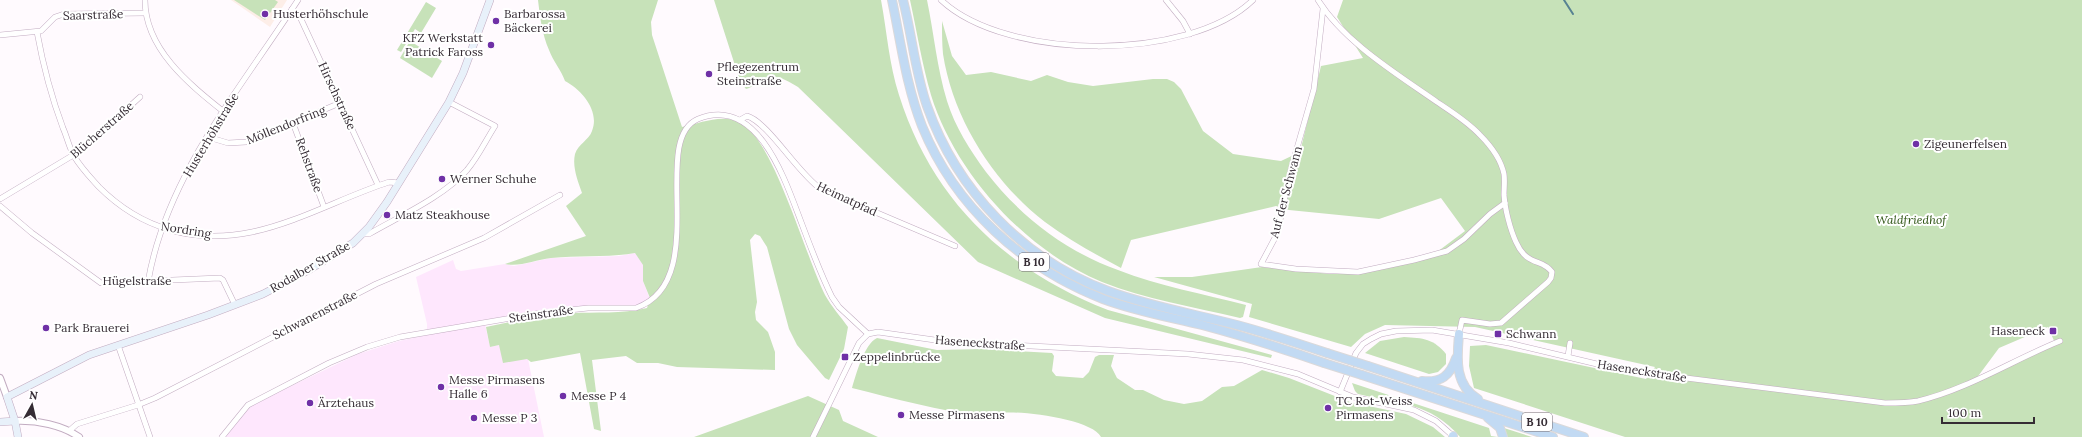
<svg xmlns="http://www.w3.org/2000/svg" width="2082" height="437" font-family="Lora,serif">
	<style>
		.built { fill: #fee7fd }
		.industrial { fill: #fdeee8 }
		.green { fill: #c7e2b9; fill-rule: evenodd }
		.lines { fill: none; stroke-linecap: round; stroke-linejoin: round }
		.stream { stroke: #578292; stroke-width: 2 }
		.minor-casing { stroke: #c2acc1; stroke-width: 6 }
		.tertiary-casing { stroke: #c2acc1; stroke-width: 8 }
		.secondary-casing { stroke: #c2acc1; stroke-width: 8 }
		.trunk-casing { stroke: #dbd9da; stroke-width: 10 }
		.minor { stroke: #fff; stroke-width: 5 }
		.tertiary { stroke: #fff; stroke-width: 6 }
		.secondary { stroke: #e8f1fa; stroke-width: 7 }
		.trunk { stroke: #c2daf3; stroke-width: 8 }
		.trunk-bridge-casing { stroke: #dbd9da; stroke-width: 10; stroke-linecap: butt }
		.trunk-bridge { stroke: #c2daf3; stroke-width: 8 }
		.poi-dot { fill: #6f30a6; stroke: #fff; stroke-width: 1.5 }
		.labels { text-anchor: middle; stroke-width: 4; stroke-linejoin: round; paint-order: stroke }
		.shield { fill: #fff; stroke: #726b71; stroke-width: 1 }
		.shield-label { font-size: 11px; font-weight: bold; fill: #352c34 }
		.poi-label { font-size: 12px; fill: #352c34; stroke: #fff; text-anchor: start }
		.street-label { font-size: 12px; fill: #352c34; stroke: #fff }
		.park-label { font-size: 12px; font-style: italic; fill: #2c5211; stroke: #fff }
	</style>
	<rect width="100%" height="100%" fill="#fffafe"/>
	<path class="built" d="M635 253 643 265V281L650 299 637 306 549 310 484 320 490 347 499 345 528 359 544 437H225L251 406 285 389 358 354 399 341 427 335V324L416 277 453 260 456 269 461 271 505 264 514 266 551 258 619 256Z"/>
	<path class="industrial" d="M231 0H287L270 27Z"/>
	<g class="green">
		<path d="M234 0H275L278 2 265 20Z"/>
		<path d="M538 0H658L651 22 652 35 682 127C702 123 725 112 744 125 775 146 806 257 825 295 831 306 841 317 848 327L844 349 829 380 825 378 797 345 789 329 767 247 760 236 755 234 750 240 757 302 755 312 756 320 768 332 775 352V370L677 367 658 363H637L626 356 592 360 601 431 594 429 580 353 531 362 527 359 503 363 499 345 490 347 486 327C514 321 542 315 571 313 596 312 621 314 647 308L650 298 643 281V265L635 253C607 258 579 255 551 258 535 260 520 267 505 264L586 236 566 206 582 193C578 181 572 167 575 154 578 144 589 140 592 131 600 111 582 90 565 81 561 70 553 61 549 50 542 34 540 17 538 0Z"/>
		<path d="M714 0H881C887 32 889 64 899 95 932 200 1006 270 1108 310L1272 355 1271 358 1105 318 978 262 798 87C787 81 775 72 762 80 756 83 753 87 746 89L740 81Z"/>
		<path d="M910 0H927C934 34 937 68 947 101 955 127 970 150 986 172 1020 216 1065 251 1118 270 1159 286 1204 294 1246 305L1243 317 1240 318C1195 307 1144 299 1102 282 1026 251 955 173 931 95 922 64 917 32 910 0Z"/>
		<path d="M1343 0H2082V437H1625L1474 388 1469 366 1470 346 1486 345 1646 379 1655 367 1475 327 1385 325 1365 334 1351 347 1249 317 1252 304 1154 277H1192L1262 267 1330 274H1361L1433 255 1465 231 1441 198 1379 219 1289 210 1276 206 1131 240 1121 268C1095 254 1069 240 1045 222 994 183 953 119 943 54 942 44 942 32 942 21L952 56 966 75 991 72 1031 81 1047 75 1068 82 1093 86 1153 79H1167L1174 82 1181 89 1203 131 1233 154 1281 161 1300 152 1321 66 1363 58 1337 17ZM2048 327 2055 343 1976 379 1999 348Z"/>
		<path d="M426 2 436 8 421 33 415 29 401 52 397 50Z"/>
		<path d="M410 41 442 61 432 78 400 58Z"/>
		<path d="M1404 337C1423 338 1434 339 1446 354V364L1438 372 1429 374 1365 353 1380 341Z"/>
		<path d="M877 338 937 350 984 349 1052 353 1054 356 1052 371 1056 376 1083 378 1089 372 1095 357 1099 355H1114L1111 366 1117 378 1135 390H1143L1164 400 1184 404 1202 401 1222 387 1234 386 1262 370 1289 378 1350 402 1406 414 1433 427 1445 437H1101C1092 419 1019 410 1000 413 994 414 989 418 983 417 939 410 895 399 852 388 856 375 864 344 877 338Z"/>
		<path d="M1352 383 1489 428 1491 436 1498 437H1460C1430 402 1399 404 1358 394L1355 391Z"/>
		<path d="M808 396 839 410 843 421 878 437H694Z"/>
		<path d="M1504 428 1532 437H1507Z"/>
	</g>
	<g class="lines">
		<path class="stream" d="M1564 0 1573 14"/>
		<defs>
			<g id="minor">
				<path d="M145 0C145 49 189 84 224 112"/>
				<path d="M941 0C1006 61 1189 62 1253 0"/>
				<path d="M1166 0 1183 21 1190 34"/>
				<path d="M1318 0C1344 42 1397 74 1437 102 1452 112 1468 122 1480 135 1490 145 1501 160 1504 174 1505 181 1504 188 1504 195 1505 209 1510 229 1516 242 1527 267 1542 258 1552 272L1551 278 1548 282 1501 323 1490 324 1462 320 1459 334"/>
				<path d="M292 9 300 17 378 185"/>
				<path d="M1323 9 1314 89 1291 169 1277 234 1261 264 1296 269 1358 272 1414 260 1447 251 1464 239 1490 214 1505 203"/>
				<path d="M37 32C43 65 51 96 63 128 67 137 69 147 74 156 81 168 90 177 99 187 141 229 194 244 252 232 299 222 343 197 389 182L399 183"/>
				<path d="M0 35 41 31 55 17 64 14 145 13"/>
				<path d="M740 120 747 116C768 122 799 175 821 189L955 246"/>
				<path d="M293 123 324 207"/>
				<path d="M208 137 228 143 246 142 340 103"/>
				<path d="M0 199 80 151 140 97"/>
				<path d="M0 206 32 233 101 283 220 278 223 280 235 305"/>
				<path d="M363 234H369C400 216 443 197 467 170 478 157 486 140 495 126L449 102"/>
				<path d="M148 282C166 176 241 88 298 0"/>
				<path d="M118 345 150 437"/>
				<path d="M1568 356 1570 343"/>
				<path d="M1340 392 1356 353 1363 344 1371 339 1381 334 1396 331 1432 330 1509 343 1622 370 1885 403C1896 403 1908 403 1918 401 1968 389 2013 360 2060 341"/>
				<path d="M69 431 77 424 138 405 155 398 376 284 484 238 560 195"/>
				<path d="M222 437 248 405 329 363 367 347 400 337 541 313 588 308H636C713 281 648 140 698 119 760 94 787 186 803 227 812 251 821 275 832 297L839 307 868 334"/>
				<path d="M813 437 859 343 868 334 878 332 949 342 1188 354 1243 360 1298 374 1353 397 1414 410 1436 421 1453 436"/>
			</g>
			<g id="tertiary">
				<path d="M0 378 7 397"/>
				<path d="M15 421C37 420 62 425 79 437"/>
			</g>
			<g id="secondary">
				<path d="M0 422 15 421"/>
				<path d="M18 437 15 421 7 397 89 355 208 315 263 294 307 271 353 243 369 227 387 202 449 102 463 73 490 0"/>
			</g>
			<g id="trunk">
				<path d="M892 0C901 43 906 85 922 126 955 207 1023 268 1103 299 1135 311 1169 317 1202 325 1243 336 1284 349 1324 363"/>
				<path d="M903 0C912 35 915 72 927 106 957 191 1024 260 1108 291 1149 306 1194 314 1237 325 1267 333 1297 343 1327 353"/>
				<path d="M1459 334C1457 358 1454 385 1478 399"/>
				<path d="M1368 366 1584 437"/>
				<path d="M1362 375 1553 437"/>
				<path d="M1422 381C1441 383 1450 376 1456 358"/>
				<path d="M1488 418 1500 428 1503 437"/>
				<path d="M1453 436V437"/>
			</g>
		</defs>
		<use href="#minor" class="minor-casing"/>
		<use href="#tertiary" class="tertiary-casing"/>
		<use href="#secondary" class="secondary-casing"/>
		<use href="#trunk" class="trunk-casing"/>
		<use href="#minor" class="minor"/>
		<use href="#tertiary" class="tertiary"/>
		<use href="#secondary" class="secondary"/>
		<use href="#trunk" class="trunk"/>
		<defs>
			<g id="trunk-bridge">
				<path d="M1327 353 1368 366"/>
				<path d="M1324 363 1362 375"/>
			</g>
		</defs>
		<use href="#trunk-bridge" class="trunk-bridge-casing"/>
		<use href="#trunk-bridge" class="trunk-bridge"/>
	</g>
	<g class="poi-dot">
		<circle cx="265" cy="14" r="4"/>
		<circle cx="496" cy="21" r="4"/>
		<circle cx="491" cy="45" r="4"/>
		<circle cx="709" cy="74" r="4"/>
		<circle cx="1916" cy="144" r="4"/>
		<circle cx="442" cy="179" r="4"/>
		<circle cx="387" cy="215" r="4"/>
		<circle cx="46" cy="328" r="4"/>
		<rect x="2049" y="327" width="8" height="8" rx="2"/>
		<rect x="1494" y="330" width="8" height="8" rx="2"/>
		<rect x="841" y="353" width="8" height="8" rx="2"/>
		<circle cx="441" cy="387" r="4"/>
		<circle cx="563" cy="396" r="4"/>
		<circle cx="310" cy="403" r="4"/>
		<circle cx="1328" cy="408" r="4"/>
		<circle cx="901" cy="415" r="4"/>
		<circle cx="474" cy="418" r="4"/>
	</g>
	<g class="labels">
		<g class="shield">
			<rect x="1019" y="253" width="30" height="18" rx="3"/>
			<rect x="1522" y="413" width="30" height="18" rx="3"/>
		</g>
		<g class="shield-label">
			<text x="1034" y="266">B 10</text>
			<text x="1537" y="426">B 10</text>
		</g>
		<g class="poi-label">
			<text x="273" y="18">Husterhöhschule</text>
			<text x="504" y="18">Barbarossa<tspan x="504" dy="14">Bäckerei</tspan></text>
			<text x="483" y="42" text-anchor="end">KFZ Werkstatt<tspan x="483" dy="14">Patrick Faross</tspan></text>
			<text x="717" y="71">Pflegezentrum<tspan x="717" dy="14">Steinstraße</tspan></text>
			<text x="1924" y="148">Zigeunerfelsen</text>
			<text x="450" y="183">Werner Schuhe</text>
			<text x="395" y="219">Matz Steakhouse</text>
			<text x="54" y="332">Park Brauerei</text>
			<text x="2045" y="335" text-anchor="end">Haseneck</text>
			<text x="1506" y="338">Schwann</text>
			<text x="853" y="361">Zeppelinbrücke</text>
			<text x="449" y="384">Messe Pirmasens<tspan x="449" dy="14">Halle 6</tspan></text>
			<text x="571" y="400">Messe P 4</text>
			<text x="1336" y="405">TC Rot-Weiss<tspan x="1336" dy="14">Pirmasens</tspan></text>
			<text x="318" y="407">Ärztehaus</text>
			<text x="909" y="419">Messe Pirmasens</text>
			<text x="482" y="422">Messe P 3</text>
		</g>
		<g class="street-label">
			<text transform="translate(93 15) rotate(-2)" y="4">Saarstraße</text>
			<text transform="translate(337 96) rotate(65)" y="4">Hirschstraße</text>
			<text transform="translate(286 125) rotate(-22)" y="4">Möllendorfring</text>
			<text transform="translate(102 130) rotate(-41)" y="4">Blücherstraße</text>
			<text transform="translate(211 135) rotate(-59)" y="4">Husterhöhstraße</text>
			<text transform="translate(309 165) rotate(70)" y="4">Rehstraße</text>
			<text transform="translate(1286 192) rotate(-75)" y="4">Auf der Schwann</text>
			<text transform="translate(847 199) rotate(25)" y="4">Heimatpfad</text>
			<text transform="translate(186 230) rotate(9)" y="4">Nordring</text>
			<text transform="translate(310 267) rotate(-30)" y="4">Rodalber Straße</text>
			<text x="137" y="285">Hügelstraße</text>
			<text transform="translate(541 314) rotate(-8)" y="4">Steinstraße</text>
			<text transform="translate(315 315) rotate(-27)" y="4">Schwanenstraße</text>
			<text transform="translate(980 343) rotate(4)" y="4">Haseneckstraße</text>
			<text transform="translate(1642 371) rotate(9)" y="4">Haseneckstraße</text>
		</g>
		<g class="park-label">
			<text x="1911" y="224">Waldfriedhof</text>
		</g>
	</g>
	<g transform="translate(32 405) rotate(8)" stroke="#ffffff" stroke-width="3" paint-order="stroke">
	<path d="M0-3L7 15L0 10L-7 15Z" fill="#352c34"/>
	<text y="-6" font-size="11" font-weight="bold" text-anchor="middle" fill="#352c34">N</text>
	</g>
	<path d="M1942 417v6h92v-6" fill="none" stroke="#352c34" stroke-width="2"/>
	<text x="1948" y="417" font-size="12" fill="#352c34" stroke="#ffffff" stroke-width="3" paint-order="stroke">100 m</text>
</svg>
